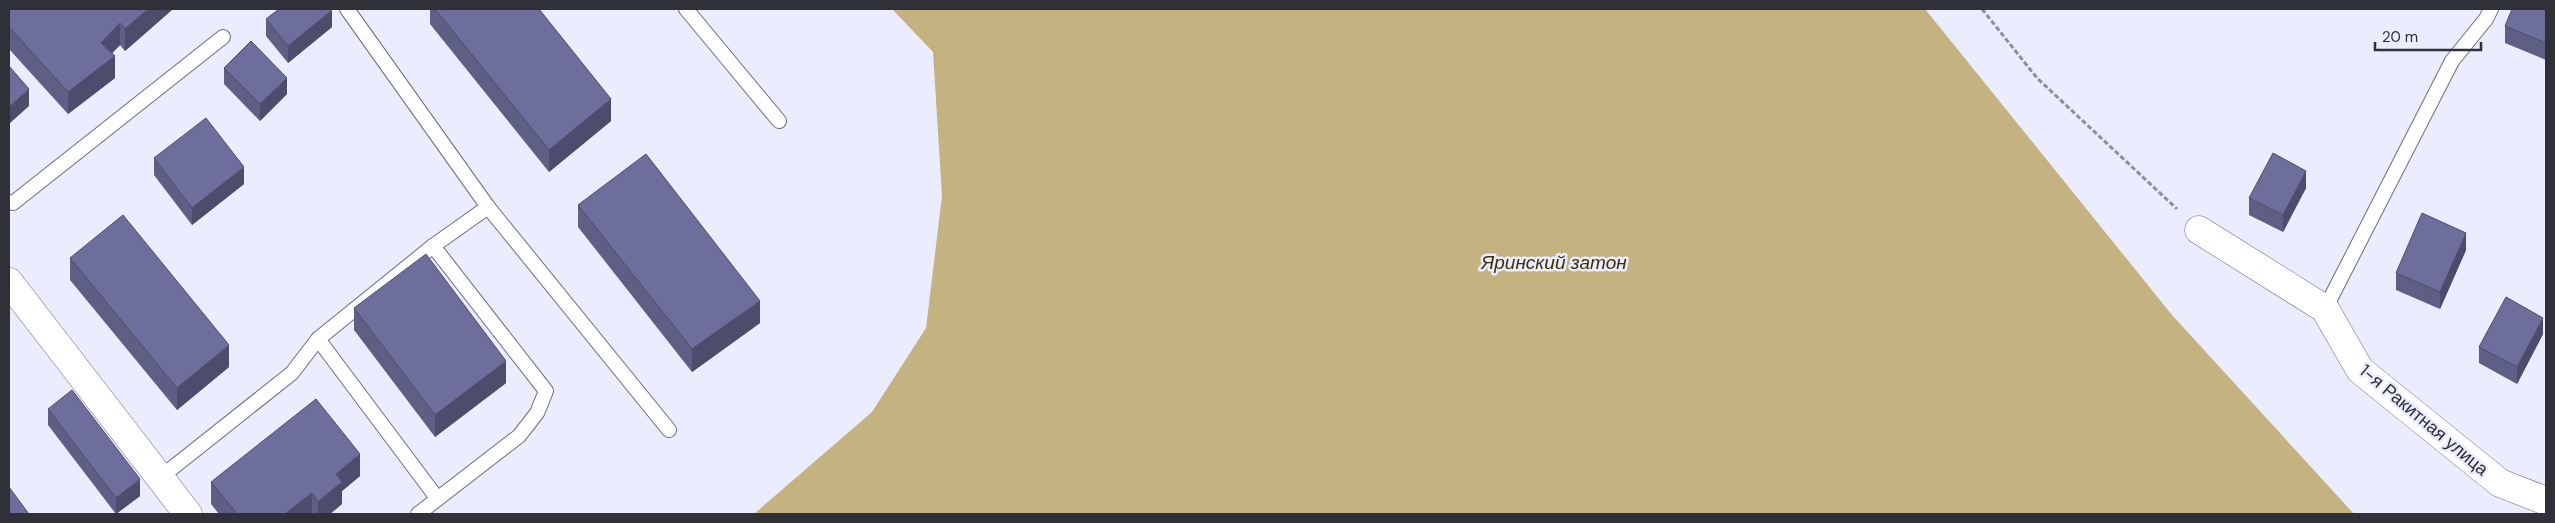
<svg xmlns="http://www.w3.org/2000/svg" width="2555" height="523" font-family="'DM Sans',sans-serif">
	<style>
		.water { fill: #c4b280 }
		.lines { fill: none; stroke-linecap: round; stroke-linejoin: round }
		.lane-casing { stroke: #6b6c7f; stroke-width: 16 }
		.street-casing { stroke: #6b6c7f; stroke-width: 29 }
		.path { stroke: #8e8f9c; stroke-width: 3; stroke-dasharray: 5 2.5; stroke-linecap: butt }
		.lane { stroke: #fff; stroke-width: 14 }
		.street { stroke: #fff; stroke-width: 28 }
		.wall { fill: #5e5f85 }
		.shaded-wall { fill: #4c4d6c }
		.building { fill: #6d6e9b; stroke: #4c4d6c }
		.labels { text-anchor: middle; stroke-width: 5; stroke-linejoin: round; paint-order: stroke }
		.street-label { font-size: 18px; fill: #2f3038; stroke: #ebecfe }
		.water-label { font-size: 19px; font-style: italic; fill: #3d3005; stroke: #ebecfe }
	</style>
	<rect width="100%" height="100%" fill="#ebecfe"/>
	<path class="water" d="M892 9H1925L2172 315 2354 514H754L872 412 926 328 942 196 933 52Z"/>
	<g class="lines">
		<defs>
			<g id="lane">
				<path d="M686 9 779 121"/>
				<path d="M9 202 13 203 223 37"/>
				<path d="M488 207 669 430"/>
				<path d="M2325 309 2452 61 2486 19 2491 9"/>
				<path d="M318 339 437 498"/>
				<path d="M161 477 292 373 318 339 433 246 488 207 347 9"/>
				<path d="M418 514 519 436 537 413 546 391 433 246"/>
			</g>
			<g id="street">
				<path d="M2199 230 2325 309 2360 370 2500 483 2546 501"/>
				<path d="M9 282 188 514"/>
			</g>
		</defs>
		<use href="#lane" class="lane-casing"/>
		<use href="#street" class="street-casing"/>
		<path class="path" d="M1982 9 2037 78 2177 209"/>
		<use href="#lane" class="lane"/>
		<use href="#street" class="street"/>
	</g>
	<g class="wall">
		<path d="M9 9H173L125 51 120 45 112 53 115 78 68 114 9 49Z"/>
		<path d="M430 9H539L611 121 549 172 430 24Z"/>
		<path d="M2546 9V60L2505 43V26Z"/>
		<path d="M266 19 332 27 288 63 266 36Z"/>
		<path d="M224 68 287 94 260 121 224 84Z"/>
		<path d="M154 158 244 184 192 225 154 175Z"/>
		<path d="M2306 188 2283 232 2249 215V198Z"/>
		<path d="M578 205 760 323 692 372 578 227Z"/>
		<path d="M2466 250 2440 309 2396 290V273Z"/>
		<path d="M70 258 229 367 177 410 70 280Z"/>
		<path d="M354 308 506 383 435 437 354 330Z"/>
		<path d="M2543 334 2517 384 2479 363V347Z"/>
		<path d="M48 409 140 496 116 514 48 425Z"/>
		<path d="M360 476 342 491V504L330 514H219L211 504V482Z"/>
	</g>
	<g class="shaded-wall">
		<path d="M148 9H173L125 51V29Z"/>
		<path d="M332 10V27L288 63V46Z"/>
		<path d="M120 23V45L101 65V43Z"/>
		<path d="M115 56V78L68 114V92Z"/>
		<path d="M287 78V94L260 121V104Z"/>
		<path d="M29 89V106L9 124V107Z"/>
		<path d="M611 99V121L549 172V150Z"/>
		<path d="M244 167V184L192 225V208Z"/>
		<path d="M2306 171V188L2283 232V215Z"/>
		<path d="M2466 233V250L2440 309V292Z"/>
		<path d="M760 301V323L692 372V349Z"/>
		<path d="M2543 318V334L2517 384V367Z"/>
		<path d="M229 345V367L177 410V388Z"/>
		<path d="M506 361V383L435 437V415Z"/>
		<path d="M360 454V476L342 491V504L330 514H318V502L336 474Z"/>
		<path d="M140 479V496L116 514V498Z"/>
		<path d="M312 493V514H285Z"/>
	</g>
	<g class="building">
		<path d="M9 9H148L125 29 120 23 101 43 115 56 68 92 9 27Z"/>
		<path d="M279 9H331L332 10 288 46 266 19Z"/>
		<path d="M435 9H539L611 99 549 150Z"/>
		<path d="M2512 9H2546V43L2505 26Z"/>
		<path d="M251 41 287 78 260 104 224 68Z"/>
		<path d="M9 66 29 89 9 107Z"/>
		<path d="M206 118 244 167 192 208 154 158Z"/>
		<path d="M2273 153 2306 171 2283 215 2249 198Z"/>
		<path d="M646 154 760 301 692 349 578 205Z"/>
		<path d="M2422 213 2466 233 2440 292 2396 273Z"/>
		<path d="M123 215 229 345 177 388 70 258Z"/>
		<path d="M426 254 506 361 435 415 354 308Z"/>
		<path d="M2506 297 2543 318 2517 367 2479 347Z"/>
		<path d="M72 390 140 479 116 498 48 409Z"/>
		<path d="M316 399 360 454 336 474 342 482 318 502 312 493 285 514H237L211 482Z"/>
		<path d="M9 487 29 514H9Z"/>
	</g>
	<g class="labels">
		<g class="street-label">
			<text transform="translate(2424 420) rotate(40)" y="6">1-я Ракитная улица</text>
		</g>
		<g class="water-label">
			<text x="1554" y="269">Яринский затон</text>
		</g>
	</g>
	<rect width="2555" height="523" fill="none" stroke="#2f3038" stroke-width="20"/>
	<path d="M2375 42v8h106v-8" fill="none" stroke="#2f3038" stroke-width="2.5"/>
	<text x="2382" y="42" font-size="15" fill="#2f3038" stroke="#ebecfe" stroke-width="4" paint-order="stroke">20 m</text>
</svg>
